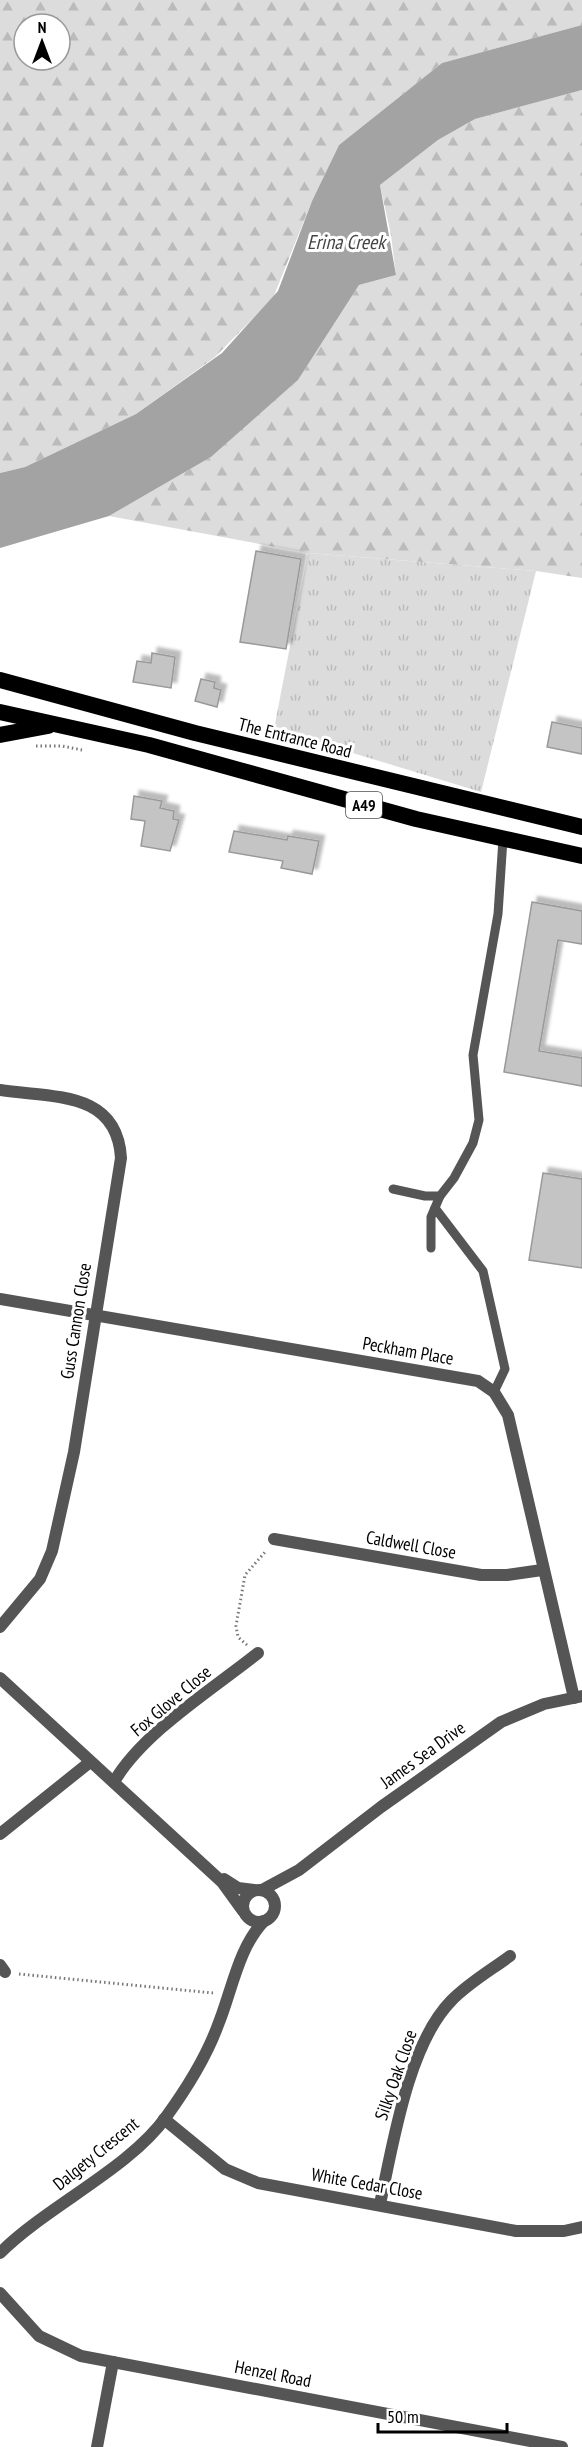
<svg xmlns="http://www.w3.org/2000/svg" width="582" height="2447" font-family="'PT Sans Narrow',sans-serif">
	<style>
		.grass { fill: url(#grass-tufts) }
		.forest { fill: url(#forest-firs); fill-rule: evenodd }
		.water { fill: #a3a3a3 }
		.building { fill: #c4c4c4; stroke: #999; stroke-width: 1.5; filter: url(#shadow) }
		.lines { fill: none; stroke-linecap: round; stroke-linejoin: round }
		.path { stroke: #777; stroke-width: 3; stroke-dasharray: 1.5 3; stroke-linecap: butt }
		.service { stroke: #555; stroke-width: 9 }
		.minor { stroke: #555; stroke-width: 12 }
		.tertiary { stroke: #555; stroke-width: 12 }
		.trunk { stroke: #000; stroke-width: 16 }
		.labels { text-anchor: middle; stroke-width: 6; stroke-linejoin: round; paint-order: stroke }
		.shield { fill: #fff; stroke: #4c4c4c; stroke-width: 1.5 }
		.shield-label { font-size: 16px; font-weight: bold; fill: #000 }
		.street-label { font-size: 18px; fill: #000; stroke: #fff }
		.water-label { font-size: 20px; font-style: italic; fill: #444; stroke: #fff }
	</style>
	<defs>
		<pattern id="grass-tufts" width="24" height="20" patternUnits="userSpaceOnUse" patternTransform="scale(1.5)"><rect width="24" height="20" fill="#dcdcdc"/><path d="M3 7l-1-3M5 7V3M7 7l1-3M15 17l-1-3M17 17v-4M19 17l1-3" fill="none" stroke="#bbb"/></pattern>
		<pattern id="forest-firs" width="22" height="20" patternUnits="userSpaceOnUse" patternTransform="scale(1.5)"><rect width="22" height="20" fill="#dcdcdc"/><path d="M5 1l3.5 6h-7zM16 11l3.5 6h-7z" fill="#bbb"/></pattern>
		<filter id="shadow"><feDropShadow dx="5.5" dy="-5.5" stdDeviation="1.5" flood-color="#0004"/></filter>
	</defs>
	<rect width="100%" height="100%" fill="#fff"/>
	<path class="grass" d="M308 553 536 571 481 792 274 729Z"/>
	<g class="forest">
		<path d="M0 0H582V25L442 63 339 145 312 201 273 298 215 357 136 414 25 467 0 473ZM24 24H60V60H24Z"/>
		<path d="M582 90V578L536 571 308 553 109 516 211 457 298 380 359 285 396 275 391 235 380 185 438 140 475 119Z"/>
	</g>
	<path class="water" d="M582 25V90L475 119 438 140 380 185 396 275 359 285 298 380 211 457 109 516 0 548V473L25 467 136 414 222 353 278 291 312 201 339 145 442 63Z"/>
	<g class="building">
		<path d="M256 551 301 559 286 649 240 642Z"/>
		<path d="M152 653 175 657 171 688 133 682 137 661 151 663Z"/>
		<path d="M201 679 215 682 214 688 221 690 217 707 195 701Z"/>
		<path d="M552 722 582 728V754L547 747Z"/>
		<path d="M134 796 162 801 160 808 174 811 173 819 179 820 170 851 141 846 145 821 131 819Z"/>
		<path d="M234 831 287 840 288 836 319 841 312 874 281 868 283 861 229 852Z"/>
		<path d="M532 902 582 911V944L558 940 539 1051 582 1058V1086L504 1072Z"/>
		<path d="M543 1173 582 1179V1268L529 1260Z"/>
	</g>
	<g class="lines">
		<g class="path">
			<path d="M36 746H62L82 750"/>
			<path d="M247 1645 238 1637 236 1626 245 1575 266 1551"/>
			<path d="M19 1974 213 1993"/>
		</g>
		<g class="service">
			<path d="M393 1189 425 1196H440"/>
			<path d="M435 1208 483 1271 505 1369 494 1392"/>
			<path d="M431 1248V1217L440 1196 454 1178 473 1143 479 1120 473 1055 498 914 503 839"/>
		</g>
		<g class="minor">
			<path d="M0 1090C52 1098 117 1090 121 1158L74 1452 52 1551 40 1579 0 1627"/>
			<path d="M0 1299 478 1381 494 1392 508 1415 574 1698"/>
			<path d="M274 1539 481 1575H507L542 1570"/>
			<path d="M0 1678 222 1882 243 1911"/>
			<path d="M114 1782C142 1733 213 1689 258 1653"/>
			<path d="M0 1834 90 1762"/>
			<path d="M224 1879 238 1888 254 1890"/>
			<path d="M0 1965 5 1972"/>
			<path d="M164 2119 225 2169 258 2183 516 2231H564L582 2227"/>
			<path d="M380 2204C393 2144 408 2045 451 2001 467 1984 491 1970 510 1956"/>
			<path d="M0 2293 39 2336 81 2356 562 2447"/>
			<path d="M97 2447 113 2362"/>
		</g>
		<g class="tertiary">
			<circle cx="259" cy="1906" r="16"/>
			<path d="M262 1890 299 1870 381 1807 501 1722 544 1704 582 1696"/>
			<path d="M0 2253C47 2206 129 2169 166 2117 187 2088 206 2058 218 2025 232 1991 238 1948 264 1921"/>
		</g>
		<g class="trunk">
			<path d="M0 680 195 733 582 827"/>
			<path d="M0 712 149 745 416 819 582 856"/>
			<path d="M0 735 48 726"/>
		</g>
	</g>
	<g class="labels">
		<rect class="shield" x="346" y="792" width="36" height="26" rx="4.5"/>
		<g class="shield-label">
			<text x="364" y="811">A49</text>
		</g>
		<g class="street-label">
			<text transform="translate(295 738) rotate(14)" y="6">The Entrance Road</text>
			<text transform="translate(76 1321) rotate(-81)" y="6">Guss Cannon Close</text>
			<text transform="translate(408 1351) rotate(10)" y="6">Peckham Place</text>
			<text transform="translate(411 1545) rotate(10)" y="6">Caldwell Close</text>
			<text transform="translate(171 1701) rotate(-40)" y="6">Fox Glove Close</text>
			<text transform="translate(423 1755) rotate(-36)" y="6">James Sea Drive</text>
			<text transform="translate(396 2075) rotate(-71)" y="6">Silky Oak Close</text>
			<text transform="translate(96 2154) rotate(-39)" y="6">Dalgety Crescent</text>
			<text transform="translate(367 2184) rotate(10)" y="6">White Cedar Close</text>
			<text transform="translate(273 2374) rotate(11)" y="6">Henzel Road</text>
		</g>
		<g class="water-label">
			<text x="346" y="249">Erina Creek</text>
		</g>
	</g>
	<g transform="translate(42 42)"><circle r="28" fill="#ffffff" stroke="#999999" stroke-width="1.5"/>
	<path d="M0-4.5L10 22L0 15L-10 22Z" fill="#000000"/>
	<text y="-9" font-size="16" font-weight="bold" text-anchor="middle" fill="#000000">N</text>
	</g>
	<path d="M378 2423v9h129v-9" fill="none" stroke="#000000" stroke-width="3"/>
	<text x="387" y="2423" font-size="18" fill="#000000" stroke="#ffffff" stroke-width="4.5" paint-order="stroke">50 m</text>
</svg>
